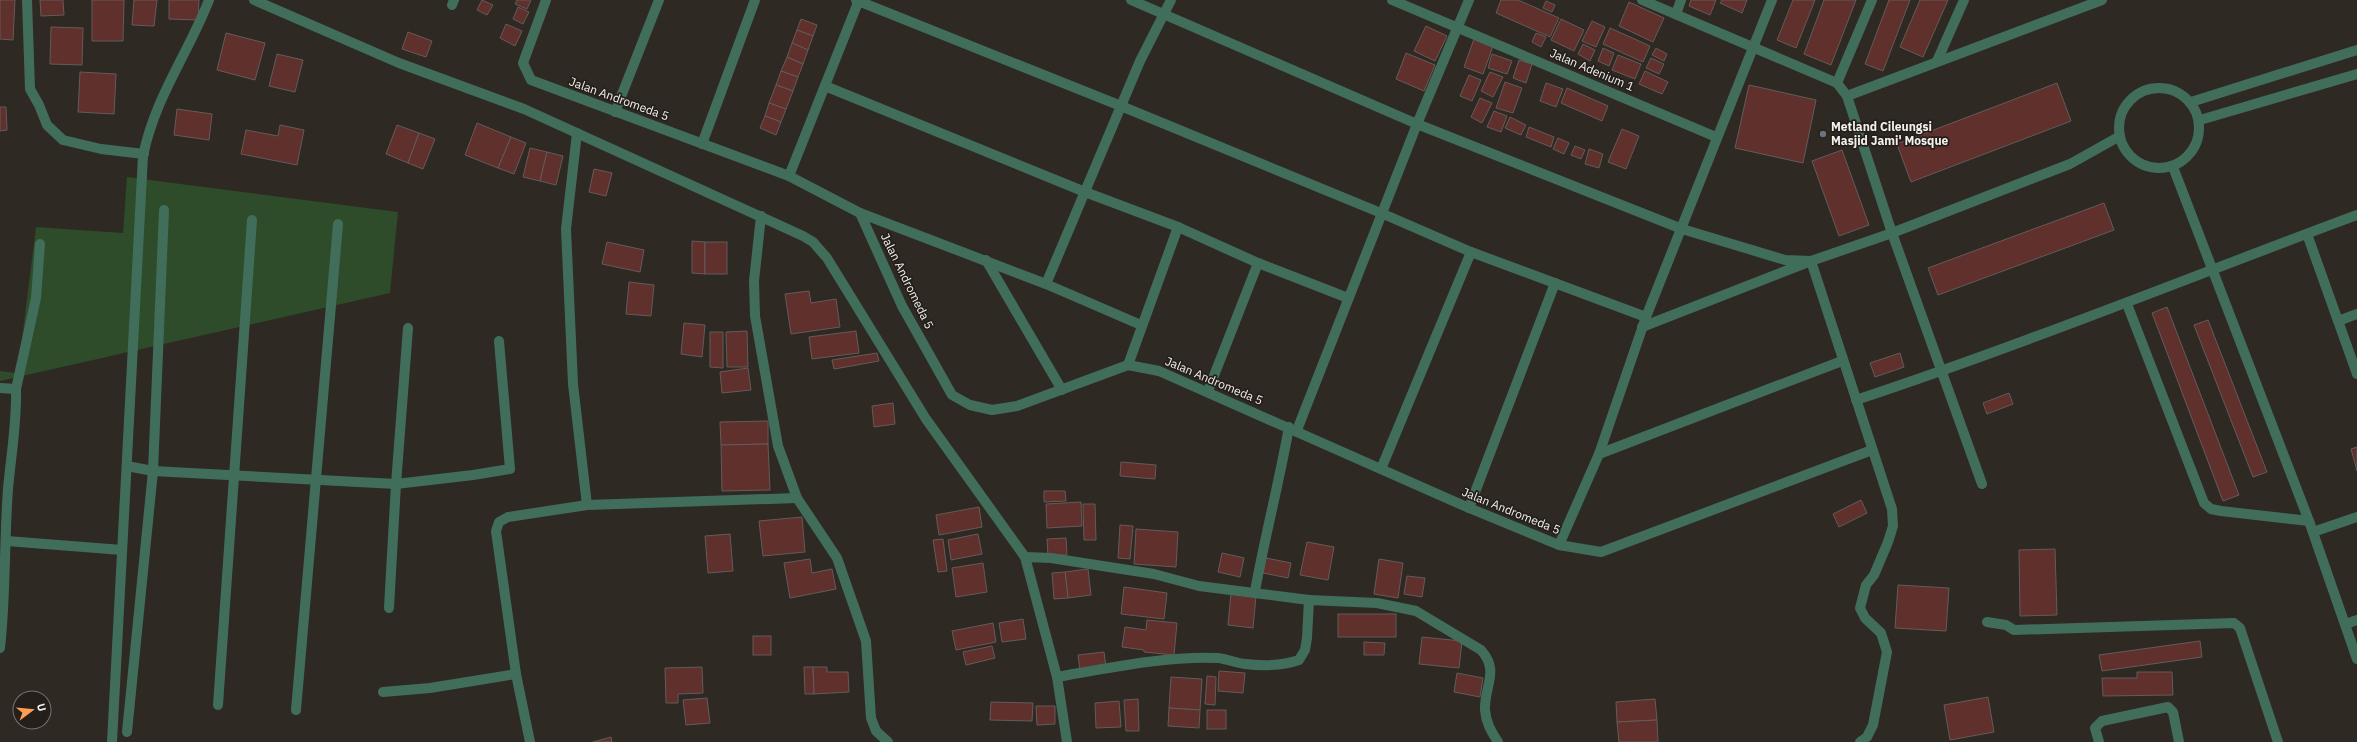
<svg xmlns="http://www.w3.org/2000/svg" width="2357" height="742" font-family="'IBM Plex Sans',sans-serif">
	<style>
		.green { fill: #2e4b2a }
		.building { fill: #5f302c; stroke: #655b5a }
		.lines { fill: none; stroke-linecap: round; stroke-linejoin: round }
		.minor { stroke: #416e5b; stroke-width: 10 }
		.worship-dot { fill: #6b7280; stroke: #241f1a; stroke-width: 1.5 }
		.labels { text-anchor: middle; stroke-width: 3.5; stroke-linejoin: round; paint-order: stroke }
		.street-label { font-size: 12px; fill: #f4f1ed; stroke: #241f1a }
		.poi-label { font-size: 12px; font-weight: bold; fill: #f4f1ed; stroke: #241f1a; text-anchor: start }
	</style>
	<rect width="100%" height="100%" fill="#2e2923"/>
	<path class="green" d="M127 177 398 212 390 293 0 381V371L15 373 21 347 36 227 123 233Z"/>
	<g class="building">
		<path d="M0 0H15L13 40 0 39Z"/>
		<path d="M40 0H63L64 15 41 16Z"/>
		<path d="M92 0H124L123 41H92Z"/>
		<path d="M134 0H157L154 26 132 25Z"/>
		<path d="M169 0H199L198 20 169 19Z"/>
		<path d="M482 0 493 5 487 15 477 10Z"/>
		<path d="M517 0H531L527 9 515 4Z"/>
		<path d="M1501 0H1518L1559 18 1550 37 1496 13Z"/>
		<path d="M1691 0H1716L1710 15 1689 6Z"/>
		<path d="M1722 0H1747L1742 13 1720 3Z"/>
		<path d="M1793 0H1815L1796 48 1777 40Z"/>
		<path d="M1824 0H1856L1831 65 1804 54Z"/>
		<path d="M1889 0H1910L1883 71 1865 64Z"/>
		<path d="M1920 0H1948L1923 57 1900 47Z"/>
		<path d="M1546 1 1555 5 1552 12 1543 8Z"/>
		<path d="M1629 2 1664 18 1653 42 1619 26Z"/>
		<path d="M518 7 529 12 523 24 513 19Z"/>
		<path d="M801 19 817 25 813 36 797 30Z"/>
		<path d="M1561 19 1584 30 1574 51 1551 40Z"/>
		<path d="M1592 21 1605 27 1596 47 1582 41Z"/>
		<path d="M506 24 522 31 515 46 500 38Z"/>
		<path d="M1426 26 1447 36 1435 61 1414 51Z"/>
		<path d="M51 27 83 28 82 65 50 64Z"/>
		<path d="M1610 28 1650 46 1643 62 1603 44Z"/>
		<path d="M797 30 813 36 808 50 792 43Z"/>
		<path d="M408 32 432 41 426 57 402 49Z"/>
		<path d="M226 33 265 43 255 80 217 70Z"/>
		<path d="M1536 33 1546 37 1541 47 1532 42Z"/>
		<path d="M1474 39 1493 46 1483 74 1464 67Z"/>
		<path d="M792 43 808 50 803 64 787 57Z"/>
		<path d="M1583 44 1595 50 1590 61 1578 54Z"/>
		<path d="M1603 48 1614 53 1609 66 1598 61Z"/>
		<path d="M1656 48 1667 54 1664 61 1652 55Z"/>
		<path d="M1406 53 1435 65 1424 91 1396 79Z"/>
		<path d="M277 54 303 60 295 92 269 86Z"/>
		<path d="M1492 54 1512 61 1507 74 1488 68Z"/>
		<path d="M1618 55 1641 64 1635 79 1612 70Z"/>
		<path d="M787 57 803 64 798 77 781 71Z"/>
		<path d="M1651 58 1664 64 1659 74 1646 68Z"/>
		<path d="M1519 60 1532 64 1526 83 1513 78Z"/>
		<path d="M781 71 798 77 793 91 776 85Z"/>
		<path d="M1645 71 1668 82 1662 94 1639 84Z"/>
		<path d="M80 72 116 74 114 114 78 112Z"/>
		<path d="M1490 72 1503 77 1493 97 1481 91Z"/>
		<path d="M1469 75 1481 80 1472 101 1460 96Z"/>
		<path d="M1505 82 1522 88 1513 113 1496 108Z"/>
		<path d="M1546 83 1563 89 1556 107 1540 101Z"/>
		<path d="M2057 83 2071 121 1911 182 1897 144Z"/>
		<path d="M776 85 793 91 786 109 769 103Z"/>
		<path d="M1749 85 1816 100 1803 163 1735 148Z"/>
		<path d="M1567 88 1608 106 1602 121 1561 103Z"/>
		<path d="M1480 98 1492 103 1482 123 1471 117Z"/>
		<path d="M769 103 786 109 781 122 765 116Z"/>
		<path d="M0 107H6L7 130 0 131Z"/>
		<path d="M177 109 212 114 209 140 174 135Z"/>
		<path d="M1494 111 1507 116 1501 132 1487 127Z"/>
		<path d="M765 116 781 122 776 135 760 128Z"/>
		<path d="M1510 117 1526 125 1521 135 1505 128Z"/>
		<path d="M477 123 511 137 498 168 465 155Z"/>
		<path d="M280 125 304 130 297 165 241 154 246 130 278 136Z"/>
		<path d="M397 125 419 133 408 163 386 154Z"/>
		<path d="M1529 127 1554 137 1551 147 1526 137Z"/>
		<path d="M1622 129 1639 136 1626 169 1608 162Z"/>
		<path d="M419 133 435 139 423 169 408 163Z"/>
		<path d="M511 137 526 143 514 174 498 168Z"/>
		<path d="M1558 138 1569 143 1564 154 1553 149Z"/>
		<path d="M1575 146 1585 150 1581 159 1571 155Z"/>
		<path d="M530 148 547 152 540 181 523 177Z"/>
		<path d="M1589 149 1603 154 1599 168 1585 164Z"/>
		<path d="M1842 150 1869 225 1839 236 1812 161Z"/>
		<path d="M547 152 563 156 556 185 540 181Z"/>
		<path d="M594 169 612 173 606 196 589 192Z"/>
		<path d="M2104 203 2114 230 1938 295 1928 268Z"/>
		<path d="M692 241 705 242V274L692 273Z"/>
		<path d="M607 242 644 250 640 272 602 264Z"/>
		<rect x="705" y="242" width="22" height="32"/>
		<path d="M629 282 654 285 651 316 626 314Z"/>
		<path d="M809 291 811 303 836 299 840 327 791 334 785 294Z"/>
		<path d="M2167 307 2239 495 2223 501 2152 313Z"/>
		<path d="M2208 320 2267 472 2253 477 2194 325Z"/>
		<path d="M684 323 705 325 702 357 681 354Z"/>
		<path d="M747 331 748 367H727L726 332Z"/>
		<path d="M856 331 859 353 812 359 809 337Z"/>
		<path d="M710 332H723V368L710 367Z"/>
		<path d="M877 353 879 361 834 369 832 360Z"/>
		<path d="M1900 353 1904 367 1875 377 1870 363Z"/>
		<path d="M748 368 751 390 722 393 720 372Z"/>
		<path d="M2009 393 2013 404 1987 414 1983 403Z"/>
		<path d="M893 403 895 424 874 427 872 406Z"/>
		<path d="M768 421V444L721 445 720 422Z"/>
		<path d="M768 444 770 490 722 491 721 445Z"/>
		<path d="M2357 447V471L2351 449Z"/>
		<path d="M1121 462 1156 465 1155 479 1120 476Z"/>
		<path d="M1044 491H1065L1066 501 1044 502Z"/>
		<path d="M1861 500 1867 513 1839 527 1833 514Z"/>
		<path d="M1081 502 1082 526 1047 528 1046 504Z"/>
		<path d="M1083 504H1095L1096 540H1084Z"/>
		<path d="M979 507 982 527 939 535 936 515Z"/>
		<path d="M802 517 805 552 763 556 759 521Z"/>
		<path d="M1120 525 1133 526 1130 559 1118 558Z"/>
		<path d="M1136 529 1178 532 1176 567 1134 564Z"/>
		<path d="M730 534 733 571 708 573 705 536Z"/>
		<path d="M978 534 982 554 951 560 948 540Z"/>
		<path d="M1066 538 1067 555 1048 556 1047 539Z"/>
		<path d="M943 539 947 571 938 572 933 540Z"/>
		<path d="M1307 542 1334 547 1328 580 1300 575Z"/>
		<path d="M2055 549 2057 615 2020 616 2019 550Z"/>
		<path d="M1222 553 1244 558 1240 577 1218 572Z"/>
		<path d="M1266 558 1291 563 1288 578 1263 573Z"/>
		<path d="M810 559 812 573 832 569 836 589 790 598 784 563Z"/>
		<path d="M1379 559 1403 563 1398 598 1374 594Z"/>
		<path d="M983 563 987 592 956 597 952 568Z"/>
		<path d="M1088 569 1091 595 1068 598 1065 572Z"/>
		<path d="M1065 572 1068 598 1054 599 1052 573Z"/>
		<path d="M1407 576 1425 578 1422 597 1404 594Z"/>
		<path d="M1898 585 1949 588 1946 631 1895 628Z"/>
		<path d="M1124 587 1167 593 1164 619 1121 614Z"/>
		<path d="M1231 593 1256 596 1253 628 1228 625Z"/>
		<rect x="1338" y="614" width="58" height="23"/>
		<path d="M1023 619 1026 639 1002 642 999 623Z"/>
		<path d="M1147 620 1177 623 1174 655 1144 652V650L1122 647 1125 627 1146 630Z"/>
		<path d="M993 623 996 642 956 650 952 631Z"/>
		<rect x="753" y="636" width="18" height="19"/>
		<path d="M1422 637 1462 641 1459 668 1419 664Z"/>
		<path d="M2200 641 2202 657 2102 671 2099 655Z"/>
		<path d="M1364 642 1385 643 1384 655H1364Z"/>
		<path d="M992 646 995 658 966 665 963 652Z"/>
		<path d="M1104 652 1106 667 1080 670 1078 655Z"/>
		<path d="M702 667 703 693 678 694V703H666L665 668Z"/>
		<path d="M804 667H813L814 694H805Z"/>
		<path d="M813 667H827V672H848L849 692 814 694Z"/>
		<path d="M1219 671 1245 673 1243 693 1218 691Z"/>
		<path d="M2137 672H2172L2173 695 2103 696 2102 678H2137Z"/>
		<path d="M1457 673 1483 678 1480 697 1454 692Z"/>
		<path d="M1207 676 1216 677 1215 705 1205 704Z"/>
		<path d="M1171 677 1202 679 1200 710 1169 708Z"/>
		<path d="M1988 697 1994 732 1950 740 1944 705Z"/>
		<path d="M707 698 710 723 686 725 683 700Z"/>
		<path d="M1138 699 1139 731H1126L1124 700Z"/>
		<path d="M1655 699 1657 720 1617 722 1616 702Z"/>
		<path d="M1119 701 1121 727 1096 728 1095 703Z"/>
		<path d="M991 702 1033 703 1032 721 990 720Z"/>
		<path d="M1036 706H1055V724L1037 725Z"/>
		<path d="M1169 708 1200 710 1199 728 1168 726Z"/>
		<rect x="1207" y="710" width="19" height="19"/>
		<path d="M1657 720 1658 742H1619L1617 722Z"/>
		<path d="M611 737 612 742H593Z"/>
	</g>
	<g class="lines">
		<g class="minor">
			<path d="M27 0 30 89 39 105 47 125 63 140 101 149 144 154"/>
			<path d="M254 0 399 63 524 109 803 236 813 242 827 258 926 419 1025 557 1057 677 1067 742"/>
			<path d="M546 0 523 63 531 80 789 176 860 213 1046 284 1141 325"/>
			<path d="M856 0 1121 106 1381 213 1471 252 1646 317"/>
			<path d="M1131 0 1417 124 1682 229 1785 260 1811 261 1892 233 2070 164 2120 136"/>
			<path d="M1392 0 1716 137"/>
			<path d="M1642 0 1837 83 1847 96 1892 233 1982 484"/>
			<path d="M452 5 454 0"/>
			<path d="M1676 14 1681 0"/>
			<path d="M1937 61 1964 0"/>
			<path d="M1837 83 1872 0"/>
			<path d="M825 86 1085 192 1178 227 1258 263 1348 298"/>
			<circle cx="2159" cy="128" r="40"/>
			<path d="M1847 96 2102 0"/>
			<path d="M2191 102 2357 50"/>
			<path d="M615 112 659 0"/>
			<path d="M2200 120 2357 74"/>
			<path d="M577 133 566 229 573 384 587 505"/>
			<path d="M702 144 755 0"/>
			<path d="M2173 167 2309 521 2357 659"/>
			<path d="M789 176 859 0"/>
			<path d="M860 213 902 306 952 395 970 405 992 410 1017 406 1128 365 1159 371 1469 508 1559 545 1601 552 1872 450"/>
			<path d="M761 216 754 281 755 316 778 446 797 498 837 558 866 641 871 718 876 731 888 742"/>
			<path d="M2307 234 2357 374"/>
			<path d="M986 260 1062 390"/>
			<path d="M1046 284 1140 61 1171 0"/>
			<path d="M2127 304 2204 503 2211 509 2221 511 2309 521"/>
			<path d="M2338 321 2357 314"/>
			<path d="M1642 327 1811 261 1892 509 1893 526 1888 542 1874 575 1866 585 1860 608 1865 618 1881 633 1887 652 1873 725 1867 737 1860 742"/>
			<path d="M1128 365 1178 227"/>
			<path d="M0 388 16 389 36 298 40 244"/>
			<path d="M1208 391 1258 263"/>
			<path d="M1856 400C2025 344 2190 277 2357 215"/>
			<path d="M1297 430 1417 124 1469 0"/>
			<path d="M1599 454 1842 361"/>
			<path d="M127 466 153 471 396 484 473 475 510 469 499 341"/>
			<path d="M1381 469 1471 252"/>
			<path d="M1469 508 1555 283"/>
			<path d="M2313 532 2357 517"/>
			<path d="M7 541 122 550"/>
			<path d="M1559 545 1599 454 1646 317 1772 0"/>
			<path d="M1025 557 1051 558 1154 574 1199 586 1309 600 1307 638 1305 650 1299 660C1282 666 1263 666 1245 664 1236 663 1227 659 1218 658 1164 656 1109 668 1057 677"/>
			<path d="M1255 591C1265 536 1279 483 1289 427"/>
			<path d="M1309 600 1377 603 1416 611 1481 650C1500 671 1484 686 1485 710 1486 723 1491 731 1498 742"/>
			<path d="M389 608 396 484 408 328"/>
			<path d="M1987 622 2006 625 2014 630 2234 623 2240 628 2278 742"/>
			<path d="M2346 624 2357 620"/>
			<path d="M0 648C6 595 4 542 8 489 11 455 17 423 16 389"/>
			<path d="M383 692 430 688 516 674"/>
			<path d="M218 705 252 220"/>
			<path d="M296 710 338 224"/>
			<path d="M127 732 153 471 164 210"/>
			<path d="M112 742 143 156C155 97 188 54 209 0"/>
			<path d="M530 742 516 674 496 531 499 522 508 517 587 505 797 498"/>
			<path d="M2099 742 2095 728 2102 721 2168 707 2173 712 2179 742"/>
		</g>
	</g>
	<circle class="worship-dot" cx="1823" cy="134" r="4"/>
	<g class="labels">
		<g class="street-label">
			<text transform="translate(1592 70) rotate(23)" y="4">Jalan Adenium 1</text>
			<text transform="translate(619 99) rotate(20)" y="4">Jalan Andromeda 5</text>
			<text transform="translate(907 281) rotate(64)" y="4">Jalan Andromeda 5</text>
			<text transform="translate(1214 381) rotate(23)" y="4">Jalan Andromeda 5</text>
			<text transform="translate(1511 511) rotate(22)" y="4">Jalan Andromeda 5</text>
		</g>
		<g class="poi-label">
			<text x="1831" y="131">Metland Cileungsi<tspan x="1831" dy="14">Masjid Jami' Mosque</tspan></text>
		</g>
	</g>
	<g transform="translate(32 710) rotate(74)"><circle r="19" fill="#241f1a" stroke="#77736e"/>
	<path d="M0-3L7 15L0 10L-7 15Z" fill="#fd9d54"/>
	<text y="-6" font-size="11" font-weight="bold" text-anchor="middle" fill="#f4f1ed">U</text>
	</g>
</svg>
